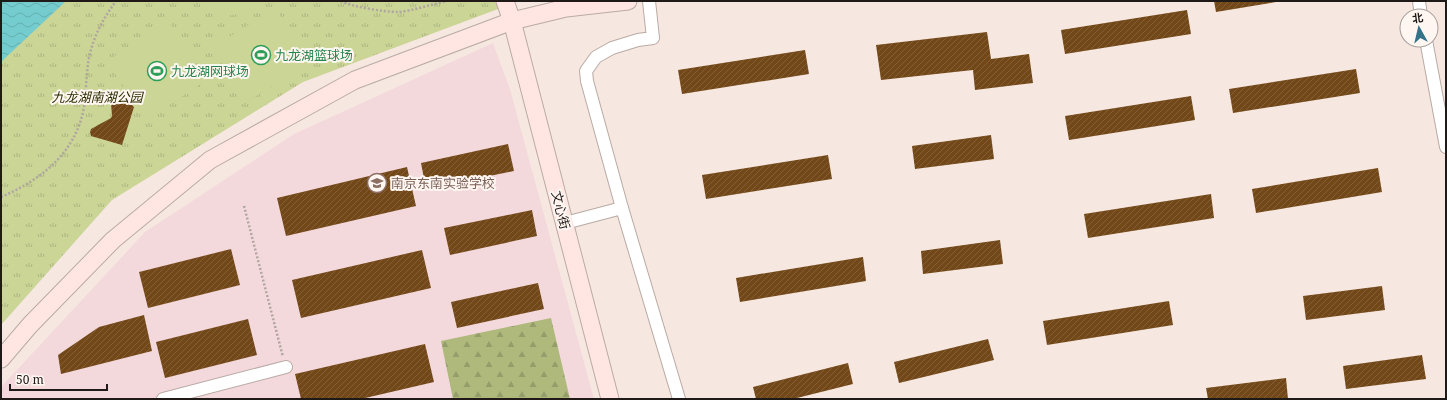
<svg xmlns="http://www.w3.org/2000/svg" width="1447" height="400" font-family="'Noto Serif','Noto Sans SC',serif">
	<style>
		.education { fill: #f4d9dc }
		.forest { fill: url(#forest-firs) }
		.park { fill: url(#park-tufts) }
		.pitch { fill: #cad596 }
		.water { fill: url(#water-waves) }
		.building { fill: url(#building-hatch) }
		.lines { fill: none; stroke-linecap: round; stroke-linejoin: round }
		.street-casing { stroke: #b9aba4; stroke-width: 14 }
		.secondary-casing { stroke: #b9aba4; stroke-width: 19 }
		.path { stroke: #b1a69f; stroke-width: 2.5; stroke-dasharray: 2 2; stroke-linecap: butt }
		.street { stroke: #fff; stroke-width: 12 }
		.secondary { stroke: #ffe6e3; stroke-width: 17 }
		.labels { text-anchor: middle; stroke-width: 4; stroke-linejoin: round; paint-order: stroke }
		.leisure-label { font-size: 13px; fill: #27864d; stroke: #fff6f2; text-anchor: start }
		.park-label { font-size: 13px; font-style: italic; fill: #2a2f00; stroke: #fff6f2 }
		.education-label { font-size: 13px; fill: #785e54; stroke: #fff6f2; text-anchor: start }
		.street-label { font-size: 13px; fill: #1f1a17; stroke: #fff6f2 }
	</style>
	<defs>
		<pattern id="forest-firs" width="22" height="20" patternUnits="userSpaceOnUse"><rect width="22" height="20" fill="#aeb97b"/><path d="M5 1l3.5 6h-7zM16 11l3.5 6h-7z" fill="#959e6a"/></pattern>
		<pattern id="park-tufts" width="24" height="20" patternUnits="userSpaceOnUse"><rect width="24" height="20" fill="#cad596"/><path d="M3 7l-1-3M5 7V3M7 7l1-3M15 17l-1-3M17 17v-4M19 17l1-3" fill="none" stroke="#adb681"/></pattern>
		<pattern id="water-waves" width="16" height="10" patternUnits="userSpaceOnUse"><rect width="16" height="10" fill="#75ccce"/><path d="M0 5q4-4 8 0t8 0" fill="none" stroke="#65afb0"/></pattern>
		<pattern id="building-hatch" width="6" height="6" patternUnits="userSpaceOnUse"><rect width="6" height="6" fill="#734819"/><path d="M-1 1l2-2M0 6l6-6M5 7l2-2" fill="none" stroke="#825f39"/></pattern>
	</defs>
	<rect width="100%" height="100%" fill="#f6e8e0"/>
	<path class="education" d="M493 43 510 89 594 399H1V387L145 232 294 134Z"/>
	<path class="forest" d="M551 318 570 399H453L441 341Z"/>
	<path class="park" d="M1 1H519L303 82 112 200 1 325Z"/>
	<g class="pitch">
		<path d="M196 1H260L251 10 239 14 223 16 211 13Z"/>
		<path d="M275 8 310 62 248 101 213 47Z"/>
		<path d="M168 21 207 80 145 120 107 61Z"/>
	</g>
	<path class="water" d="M1 1H66L1 62Z"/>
	<g class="building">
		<path d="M1214 1H1276V2L1216 12Z"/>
		<path d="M1187 10 1191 34 1065 54 1061 30Z"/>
		<path d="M987 32 991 59 1029 54 1033 83 975 90 973 70 881 80 876 45Z"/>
		<path d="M805 50 809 74 682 94 678 70Z"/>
		<path d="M1356 69 1360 93 1233 113 1229 89Z"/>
		<path d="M1191 96 1195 120 1069 140 1065 116Z"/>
		<path d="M116 99 132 105 134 107 122 145 91 136 90 132 91 129 111 118 112 116 111 103Z"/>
		<path d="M991 135 994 159 915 169 912 146Z"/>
		<path d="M508 144 514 171 426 189 421 163Z"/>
		<path d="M828 155 832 179 706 199 702 175Z"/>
		<path d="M407 167 416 206 286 236 277 198Z"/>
		<path d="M1378 168 1382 192 1256 213 1252 189Z"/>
		<path d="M1211 194 1214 218 1088 238 1084 214Z"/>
		<path d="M532 210 537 236 450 255 444 228Z"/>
		<path d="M1000 240 1003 264 923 274 921 251Z"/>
		<path d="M231 249 240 285 148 308 139 272Z"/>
		<path d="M422 250 431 288 301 318 292 280Z"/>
		<path d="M863 257 866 281 740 302 736 278Z"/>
		<path d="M538 283 544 309 457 328 451 302Z"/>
		<path d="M1382 286 1385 310 1306 320 1303 296Z"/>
		<path d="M1169 301 1173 325 1047 345 1043 321Z"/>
		<path d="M144 315 152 351 61 374 58 355 99 327Z"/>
		<path d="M248 319 257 355 165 378 156 342Z"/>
		<path d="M988 339 994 360 899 383 894 362Z"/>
		<path d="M425 344 434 382 361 399H301L295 374Z"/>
		<path d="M1422 355 1426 379 1346 389 1343 366Z"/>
		<path d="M848 363 853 384 793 399H756L753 387Z"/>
		<path d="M1286 378 1288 399H1208L1206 388Z"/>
	</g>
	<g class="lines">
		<defs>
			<g id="street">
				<path d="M1419 1 1421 16"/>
				<path d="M1426 40 1446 147"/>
				<path d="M622 208 679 399"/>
				<path d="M565 223 622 208 587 81 586 71 596 57 612 48 638 40 653 38 649 1"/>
				<path d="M163 399 286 367"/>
			</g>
			<g id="secondary">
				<path d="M505 1 512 21 610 399"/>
				<path d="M1 359 30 325 113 240 210 160 355 80 512 21 566 8 628 1"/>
			</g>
		</defs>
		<use href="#street" class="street-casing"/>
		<use href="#secondary" class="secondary-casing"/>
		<g class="path">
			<path d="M341 1C352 7 385 12 398 12 412 11 433 4 447 1"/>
			<path d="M1 197C41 180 76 153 84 107 86 93 86 78 88 64 91 41 102 20 116 1"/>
			<path d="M244 206 283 357"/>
		</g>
		<use href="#street" class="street"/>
		<use href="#secondary" class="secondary"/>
	</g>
	<defs>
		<symbol id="stadium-ring" viewBox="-11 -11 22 22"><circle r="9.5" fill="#fff6f2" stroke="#2e9e5b" stroke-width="1.5"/><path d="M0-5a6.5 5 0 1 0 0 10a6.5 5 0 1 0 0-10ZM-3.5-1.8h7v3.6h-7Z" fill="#2e9e5b"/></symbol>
		<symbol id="school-ring" viewBox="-11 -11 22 22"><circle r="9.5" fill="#fff6f2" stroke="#8d6e63" stroke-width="1.5"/><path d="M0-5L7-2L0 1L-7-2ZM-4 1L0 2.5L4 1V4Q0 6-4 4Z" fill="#8d6e63"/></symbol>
	</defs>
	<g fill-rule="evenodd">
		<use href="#stadium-ring" x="250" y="44" width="22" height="22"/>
		<use href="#stadium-ring" x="146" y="60" width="22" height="22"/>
		<use href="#school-ring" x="366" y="172" width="22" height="22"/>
	</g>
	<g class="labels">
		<g class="leisure-label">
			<text x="275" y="60">九龙湖篮球场</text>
			<text x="171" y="76">九龙湖网球场</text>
		</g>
		<g class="park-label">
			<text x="97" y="102">九龙湖南湖公园</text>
		</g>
		<g class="education-label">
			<text x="391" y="188">南京东南实验学校</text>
		</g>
		<g class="street-label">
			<text transform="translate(561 210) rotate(76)" y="5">文心街</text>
		</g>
	</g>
	<rect width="1447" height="400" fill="none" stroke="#1f1a17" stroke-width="4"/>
	<g transform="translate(1419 28) rotate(352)"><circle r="19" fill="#fff6f2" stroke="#a59e9a"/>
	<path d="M0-3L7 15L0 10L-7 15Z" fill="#347288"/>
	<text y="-6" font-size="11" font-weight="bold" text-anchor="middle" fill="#1f1a17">北</text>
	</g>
	<path d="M10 384v6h97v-6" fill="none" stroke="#1f1a17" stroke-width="2"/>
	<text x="16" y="384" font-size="12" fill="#1f1a17" stroke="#fff6f2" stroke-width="3" paint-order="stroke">50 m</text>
</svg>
